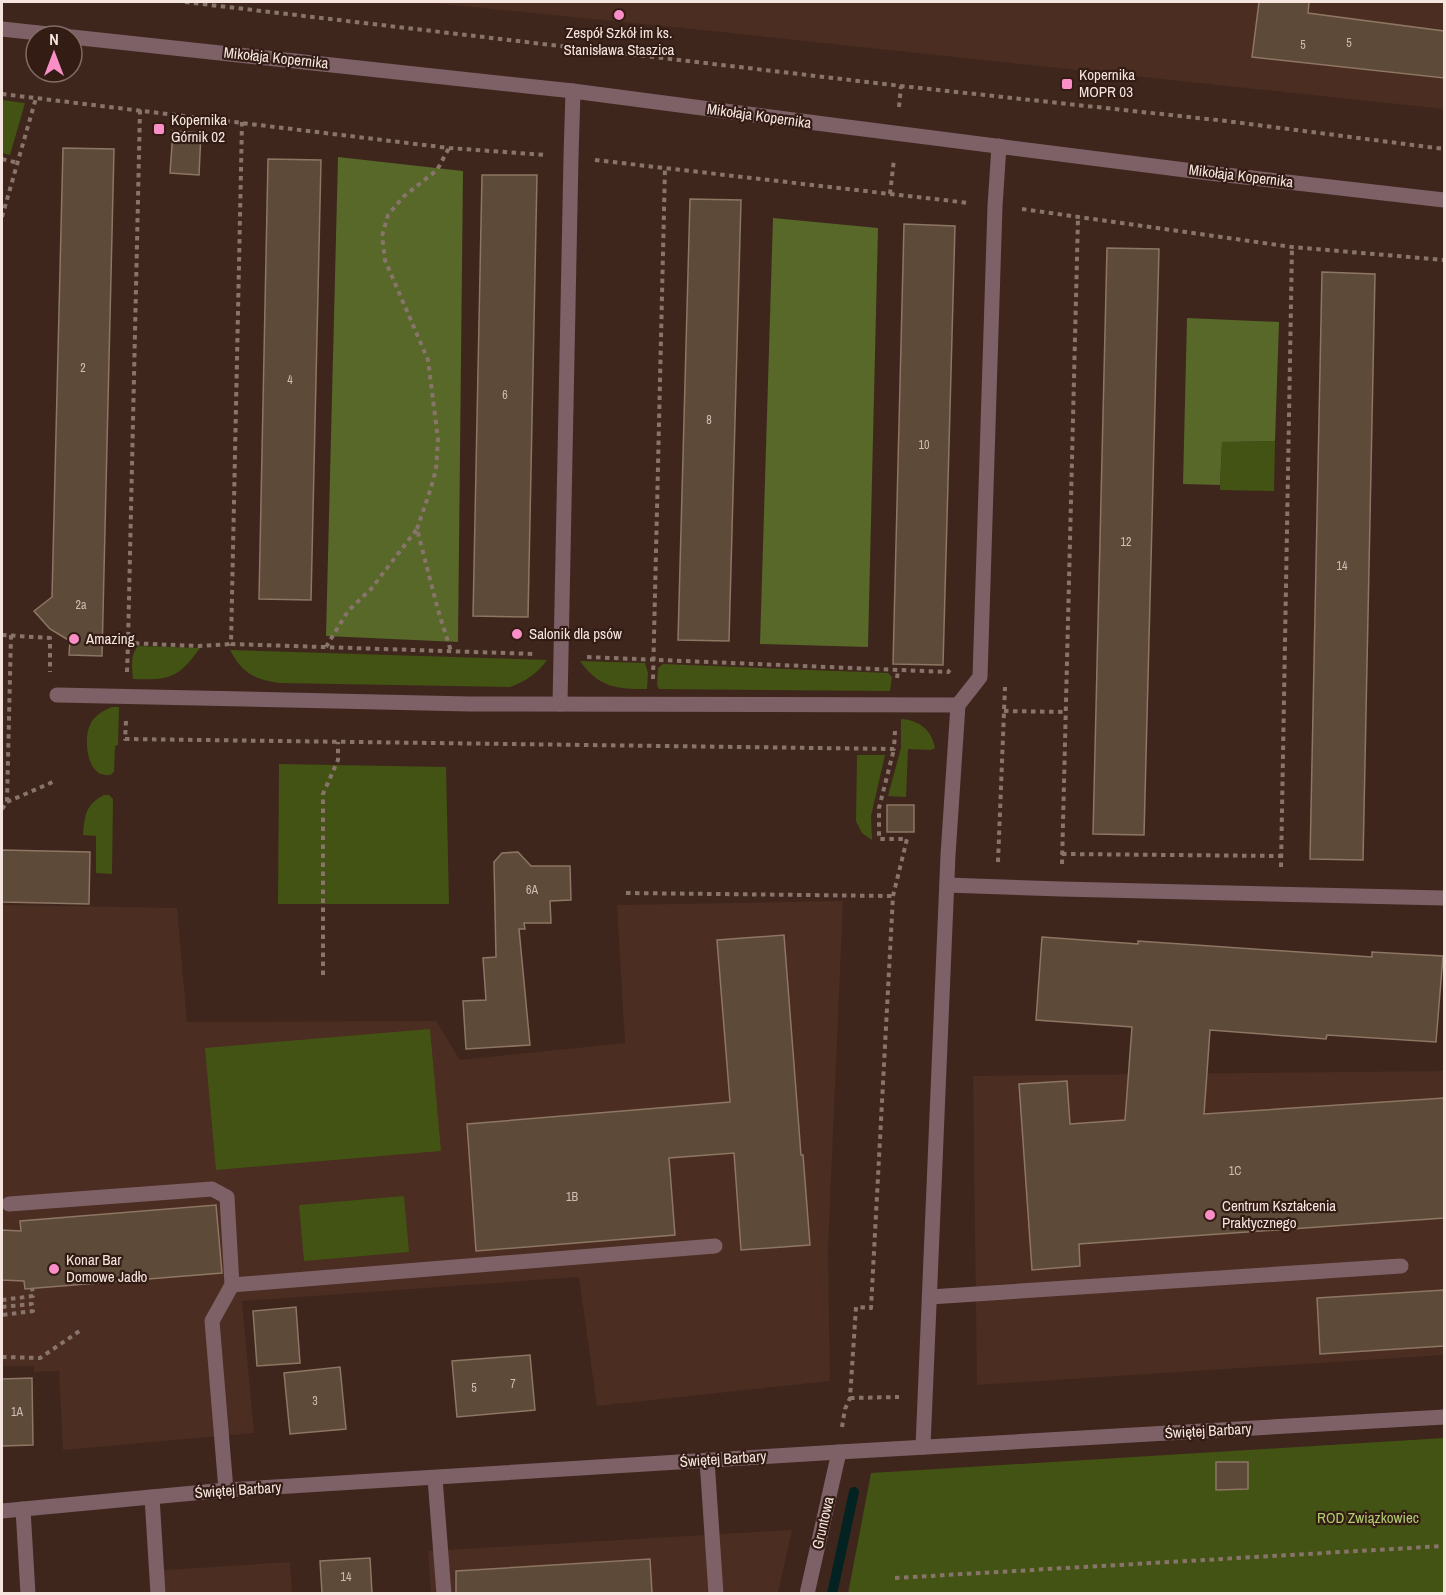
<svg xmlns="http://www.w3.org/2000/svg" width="1446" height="1595" font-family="'Archivo Narrow',sans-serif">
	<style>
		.built { fill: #4b2d21 }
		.green { fill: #435313 }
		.forest { fill: #576829 }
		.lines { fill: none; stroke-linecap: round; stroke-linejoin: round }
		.stream { stroke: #032222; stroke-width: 10 }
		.building { fill: #5e4a38; stroke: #8d7663; stroke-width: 1.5 }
		.path { stroke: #89746c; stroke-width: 4; stroke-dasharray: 4.5 4.5; stroke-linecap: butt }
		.service { stroke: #7e6067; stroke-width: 15 }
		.minor { stroke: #7e6067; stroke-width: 15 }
		.tertiary { stroke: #7e6067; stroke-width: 15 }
		.poi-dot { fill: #fa8fc7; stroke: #331c14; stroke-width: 2 }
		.labels { text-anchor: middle; stroke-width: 4.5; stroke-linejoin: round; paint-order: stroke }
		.number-label { font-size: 12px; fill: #d0beb5 }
		.poi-label { font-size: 15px; fill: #f6e5df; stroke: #331c14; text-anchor: start }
		.street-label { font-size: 15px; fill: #f6e5df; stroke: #331c14 }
		.park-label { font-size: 15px; fill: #b0cb70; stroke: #331c14 }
	</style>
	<rect width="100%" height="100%" fill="#3e261d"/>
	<g class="built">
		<path d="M423 2H1444V109L683 28Z"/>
		<path d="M843 901 828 1249 830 1381 597 1406 579 1277 242 1301 254 1433 63 1450 59 1371 34 1372V1366H2V905L177 908 187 1022 436 1021 460 1060 625 1043 617 905Z"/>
		<path d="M1444 1071V1355L977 1385 973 1076Z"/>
		<path d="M792 1530 778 1593H431L428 1551Z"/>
		<path d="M290 1562 292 1593H153L151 1571Z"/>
	</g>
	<g class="green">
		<path d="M2 100 25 103 10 155 2 153Z"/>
		<path d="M1275 441 1274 491 1220 490 1222 442Z"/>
		<path d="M138 646 200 648C178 679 169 680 133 679 132 667 130 655 138 646Z"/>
		<path d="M230 650 547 660C537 674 526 681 510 687L280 683C254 679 243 674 230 650Z"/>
		<path d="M580 661 645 663 648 673 647 689C617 689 599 688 580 661Z"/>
		<path d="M663 664 888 673 892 677 890 691 659 689 657 685 658 668Z"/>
		<path d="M112 707H119L118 745 115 746 114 772 110 775C107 775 104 775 101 774 86 768 84 737 90 725 94 716 102 711 112 707Z"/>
		<path d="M901 719C919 720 932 730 935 748L931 750 908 749 906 797 888 796 901 748Z"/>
		<path d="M857 755H885L871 816 872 840 862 833 856 821Z"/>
		<path d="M279 764 446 767 449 904H278Z"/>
		<path d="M104 795H109L113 799 112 874 96 873V836L83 835C85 815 85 805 104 795Z"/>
		<path d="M430 1029 441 1151 216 1170 205 1048Z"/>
		<path d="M404 1196 409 1252 304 1261 299 1205Z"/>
		<path d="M1444 1438V1593L848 1594 871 1473Z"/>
	</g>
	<g class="forest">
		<path d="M338 157 463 171 458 642 326 636Z"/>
		<path d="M773 218 878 228 868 647 760 644Z"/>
		<path d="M1187 318 1279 322 1275 441 1222 442 1220 485 1183 484Z"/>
	</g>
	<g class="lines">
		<path class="stream" d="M832 1594 854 1492"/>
	</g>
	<g class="building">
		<path d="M1259 2H1309L1308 13 1444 31V78L1252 57Z"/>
		<path d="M173 131 201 133 199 175 170 173Z"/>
		<path d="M63 148 114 149 102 656 69 655 70 641 50 629 34 611 52 597Z"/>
		<path d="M268 159 321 160 311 600 259 599Z"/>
		<path d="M482 175H537L528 617 473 616Z"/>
		<path d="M690 199 741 200 729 641 678 640Z"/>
		<path d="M904 224 955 226 943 665 893 664Z"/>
		<path d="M1107 248 1159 249 1144 835 1093 834Z"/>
		<path d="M1322 272 1375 274 1363 860 1310 859Z"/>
		<rect x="887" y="805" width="27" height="27"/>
		<path d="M2 850 90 852 89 904 2 902Z"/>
		<path d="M518 852 531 866H570L571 900 550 901 551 923H524L525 929H519L530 1045 466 1049 463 1001 486 1000 483 958 496 957 494 862 502 853Z"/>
		<path d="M784 935 801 1155H803L810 1245 741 1250 734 1153 669 1158 675 1235 476 1251 467 1124 730 1102 717 940Z"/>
		<path d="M1042 937 1138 944V941L1372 957V952L1443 956 1436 1042 1327 1035 1326 1039 1210 1030 1204 1114 1444 1098V1218L1079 1244 1080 1266 1032 1270 1019 1084 1067 1081 1070 1124 1125 1120 1132 1027 1036 1020Z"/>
		<path d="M216 1205 222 1273 25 1289 24 1281 2 1280V1230L21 1231 20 1221Z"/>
		<path d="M1444 1290V1346L1320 1354 1317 1298Z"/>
		<path d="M296 1307 300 1363 257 1366 253 1311Z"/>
		<path d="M530 1355 535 1410 457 1417 452 1361Z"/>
		<path d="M340 1367 346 1429 290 1434 284 1373Z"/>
		<path d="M32 1378 33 1445 2 1446V1379Z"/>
		<path d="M1216 1462H1248V1489L1216 1490Z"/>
		<path d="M370 1558 372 1593H322L320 1561Z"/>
		<path d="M650 1559 652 1593H456V1571Z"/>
	</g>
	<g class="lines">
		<g class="path">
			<path d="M185 2 901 86 1226 121 1444 149"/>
			<path d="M2 94 449 148 546 155"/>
			<path d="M899 107 901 86"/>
			<path d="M140 110 128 643 198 646 231 644"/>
			<path d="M242 122 231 644 535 654"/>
			<path d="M2 159 18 163"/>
			<path d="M595 160 969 203"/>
			<path d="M890 194 894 159"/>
			<path d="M1022 209 1292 247 1444 260"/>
			<path d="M2 217 36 98"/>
			<path d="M417 529 429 494 436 470 438 439 428 360 385 260 382 236 388 215 403 197 437 170 449 148"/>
			<path d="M2 635 50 638V672"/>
			<path d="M326 647 348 611 371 589 417 529 438 610 451 651"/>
			<path d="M587 657 948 672 950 670"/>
			<path d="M127 672 128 643"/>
			<path d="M897 678 898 670"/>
			<path d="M653 679 665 168"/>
			<path d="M1004 711 1066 712"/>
			<path d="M126 721 125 739 894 749 895 731"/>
			<path d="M7 802 55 781"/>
			<path d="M2 809 7 802 11 635"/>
			<path d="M1062 854 1281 856"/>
			<path d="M998 862 1005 687"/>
			<path d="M1062 864 1078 217"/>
			<path d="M1281 867 1292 247"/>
			<path d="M626 893 893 896"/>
			<path d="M323 975V794L338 760V742"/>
			<path d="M2 1300 33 1296 32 1288"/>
			<path d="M2 1307 32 1304 33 1311 2 1315"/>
			<path d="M2 1357 40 1358 81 1330"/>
			<path d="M850 1398 899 1397"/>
			<path d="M842 1427 845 1409 850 1398 856 1307 871 1308 893 896 907 839H879V808L894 749"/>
			<path d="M895 1578 1444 1546"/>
		</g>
		<g class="service">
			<path d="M947 885 1061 889 1444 898"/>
			<path d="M9 1204 212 1189 227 1197 232 1285"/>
			<path d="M930 1297 1401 1266"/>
			<path d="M707 1460 716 1594"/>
			<path d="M435 1478 444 1594"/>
			<path d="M226 1490 212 1321 232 1285 715 1246"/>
			<path d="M152 1497 158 1594"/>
			<path d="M23 1509 28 1594"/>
		</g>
		<g class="minor">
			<path d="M57 695 470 704 958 705"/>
			<path d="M560 704 571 157 573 91"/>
			<path d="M923 1447 948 855 958 705 980 677 995 206 999 146"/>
			<path d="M2 1511 226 1490 839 1452 1444 1417"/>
			<path d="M807 1594 839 1452"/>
		</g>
		<g class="tertiary">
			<path d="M2 29 67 36"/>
			<path d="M72 37 573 91 824 124 1209 173 1444 200"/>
		</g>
	</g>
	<g class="poi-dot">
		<circle cx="619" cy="15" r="6"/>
		<rect x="1061" y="78" width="12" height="12" rx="3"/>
		<rect x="153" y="123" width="12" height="12" rx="3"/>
		<circle cx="517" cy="634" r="6"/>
		<circle cx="74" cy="639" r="6"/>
		<circle cx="1210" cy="1215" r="6"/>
		<circle cx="54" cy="1269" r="6"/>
	</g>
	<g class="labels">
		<g class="number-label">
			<text x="1349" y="47">5</text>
			<text x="1303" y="49">5</text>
			<text x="83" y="372">2</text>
			<text x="290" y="384">4</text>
			<text x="505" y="399">6</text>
			<text x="709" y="424">8</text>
			<text x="924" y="449">10</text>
			<text x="1126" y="546">12</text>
			<text x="1342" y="570">14</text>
			<text x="81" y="609">2a</text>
			<text x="532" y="894">6A</text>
			<text x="1235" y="1175">1C</text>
			<text x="572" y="1201">1B</text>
			<text x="513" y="1388">7</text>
			<text x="474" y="1392">5</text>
			<text x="315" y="1405">3</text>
			<text x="17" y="1416">1A</text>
			<text x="346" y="1581">14</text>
		</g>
		<g class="poi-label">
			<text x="619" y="38" text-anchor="middle">Zespół Szkół im ks.<tspan x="619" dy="17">Stanisława Staszica</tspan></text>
			<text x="1079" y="80">Kopernika<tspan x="1079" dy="17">MOPR 03</tspan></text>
			<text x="171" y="125">Kopernika<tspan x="171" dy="17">Górnik 02</tspan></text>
			<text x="529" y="639">Salonik dla psów</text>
			<text x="86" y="644">Amazing</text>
			<text x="1222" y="1211">Centrum Kształcenia<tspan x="1222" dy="17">Praktycznego</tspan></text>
			<text x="66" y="1265">Konar Bar<tspan x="66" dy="17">Domowe Jadło</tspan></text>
		</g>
		<g class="street-label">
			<text transform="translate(276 58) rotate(6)" y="5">Mikołaja Kopernika</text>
			<text transform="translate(759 116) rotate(8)" y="5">Mikołaja Kopernika</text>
			<text transform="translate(1241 176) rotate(7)" y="5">Mikołaja Kopernika</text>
			<text transform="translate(1208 1431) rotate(-3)" y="5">Świętej Barbary</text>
			<text transform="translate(723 1459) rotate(-4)" y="5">Świętej Barbary</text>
			<text transform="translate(238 1490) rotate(-4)" y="5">Świętej Barbary</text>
			<text transform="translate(823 1523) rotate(-77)" y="5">Gruntowa</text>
		</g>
		<g class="park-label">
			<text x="1368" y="1523">ROD Związkowiec</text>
		</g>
	</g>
	<rect width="1446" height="1595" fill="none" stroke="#f6e5df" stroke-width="6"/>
	<g transform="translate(54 54)"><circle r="28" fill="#331c14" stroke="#816c65" stroke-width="1.5"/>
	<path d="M0-4.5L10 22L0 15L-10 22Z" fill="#fa8fc7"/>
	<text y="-9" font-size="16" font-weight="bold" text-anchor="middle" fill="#f6e5df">N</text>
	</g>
</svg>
